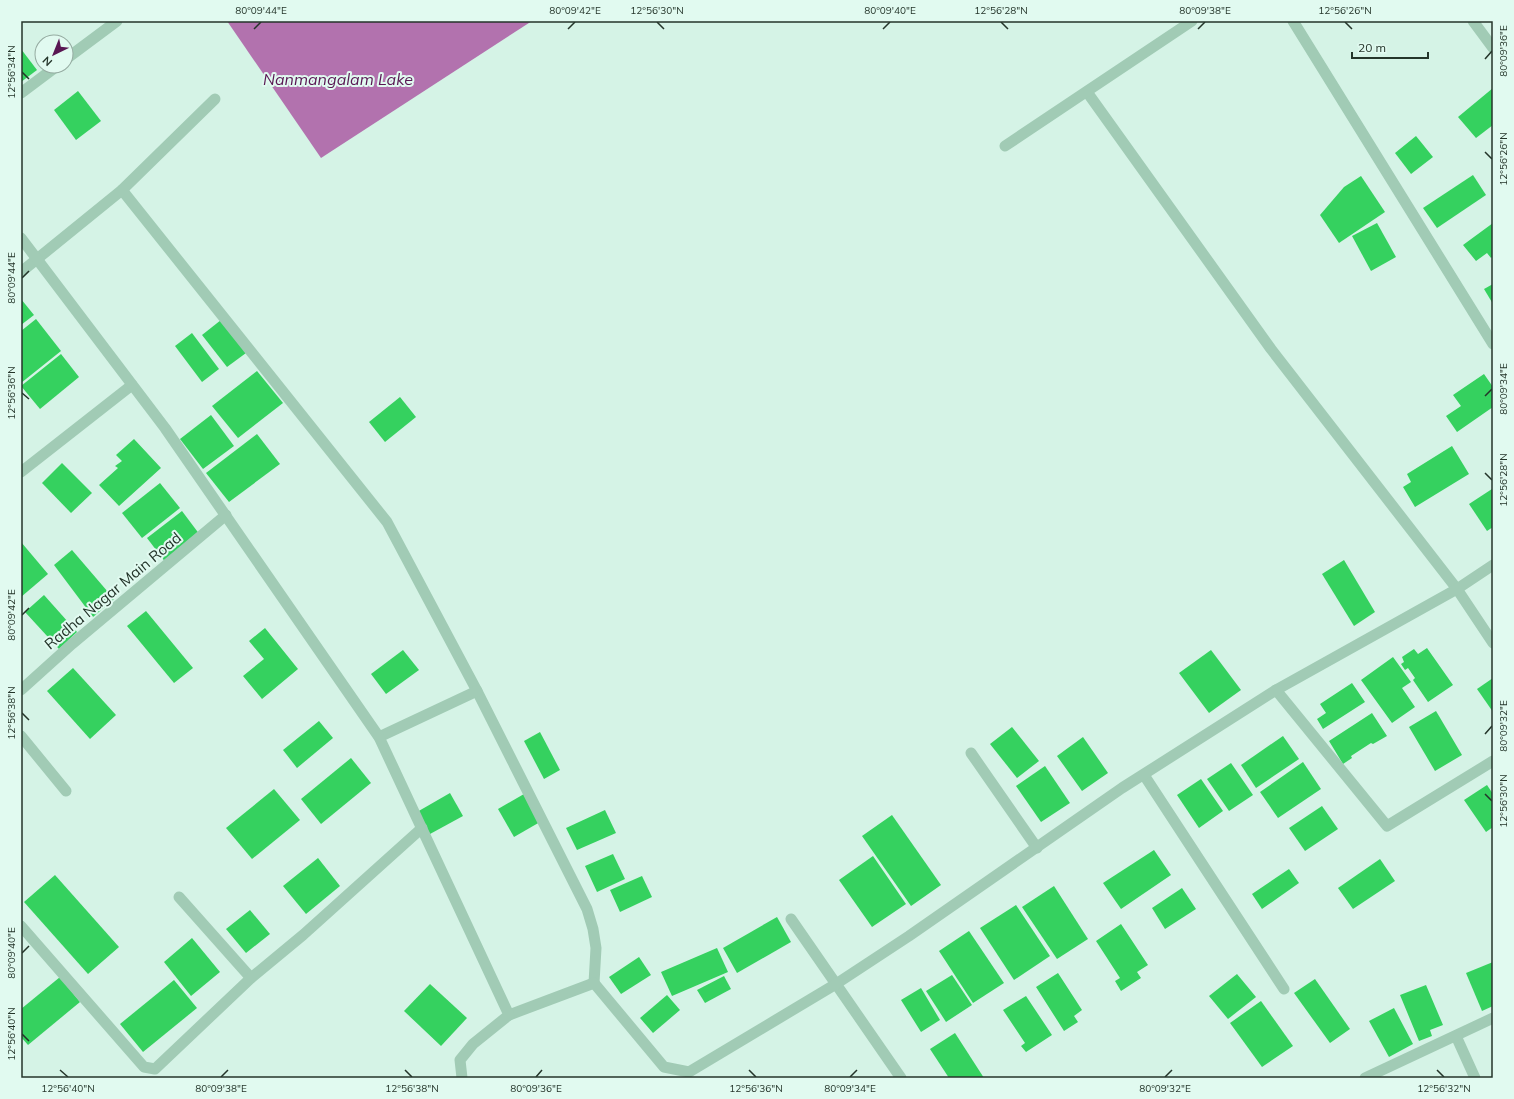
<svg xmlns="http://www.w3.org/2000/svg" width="1514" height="1099" font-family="Mulish,sans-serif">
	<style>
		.water { fill: #b272ae }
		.building { fill: #35d15f }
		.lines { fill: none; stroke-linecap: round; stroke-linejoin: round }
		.minor { stroke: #a1cbb5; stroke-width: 11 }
		.tertiary { stroke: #a1cbb5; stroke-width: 11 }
		.ticks { fill: none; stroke: #24352a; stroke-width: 1.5 }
		.labels { text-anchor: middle; stroke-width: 4; stroke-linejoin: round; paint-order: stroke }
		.street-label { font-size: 15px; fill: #24352a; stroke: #e1faf0 }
		.water-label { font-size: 16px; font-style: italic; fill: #591753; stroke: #e1faf0 }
		.neatline { fill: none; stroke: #24352a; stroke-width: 1.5 }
		.ticks-label { font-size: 10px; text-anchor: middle; fill: #24352a }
	</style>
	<rect width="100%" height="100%" fill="#d5f3e6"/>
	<path class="water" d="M227 21H532L321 158Z"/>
	<g class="building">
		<path d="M21 49 37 70 21 82Z"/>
		<path d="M1493 88V125L1476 138 1458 117Z"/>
		<path d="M78 91 101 121 76 140 54 110Z"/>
		<path d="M1416 136 1433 157 1411 174 1395 153Z"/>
		<path d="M1473 175 1486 195 1437 228 1423 208Z"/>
		<path d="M1361 176 1385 212 1339 243 1320 215 1344 187Z"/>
		<path d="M1377 223 1396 257 1371 271 1352 236Z"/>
		<path d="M1493 223V256L1491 258 1487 253 1476 261 1463 245Z"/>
		<path d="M1493 284V304L1484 289Z"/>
		<path d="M21 299 34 315 21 325Z"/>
		<path d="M36 319 61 351 21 383V331Z"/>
		<path d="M221 320 246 353 227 367 202 335Z"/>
		<path d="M192 333 219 369 202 382 175 346Z"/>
		<path d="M61 354 79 377 40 409 21 386Z"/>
		<path d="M257 371 283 403 238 438 212 406Z"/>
		<path d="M1484 374 1493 387V407L1457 432 1446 416 1461 406 1453 395Z"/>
		<path d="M400 397 416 417 385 442 369 422Z"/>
		<path d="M211 415 234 446 203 469 180 439Z"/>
		<path d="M257 434 280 464 229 502 206 473Z"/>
		<path d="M134 439 161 468 119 506 99 485 118 468 115 466 122 461 116 455Z"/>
		<path d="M1452 446 1469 474 1415 507 1403 487 1411 482 1407 474Z"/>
		<path d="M62 463 92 493 71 513 42 483Z"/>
		<path d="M160 483 180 508 142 538 122 513Z"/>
		<path d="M1492 489 1493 491V527L1487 531 1469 504Z"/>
		<path d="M182 511 200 535 166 563 147 538Z"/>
		<path d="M21 542 48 574 21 597Z"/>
		<path d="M72 550 114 599 93 617 54 565Z"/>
		<path d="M1344 560 1375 612 1354 626 1322 574Z"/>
		<path d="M44 595 77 632 59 649 25 612Z"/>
		<path d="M146 611 193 668 174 683 127 626Z"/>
		<path d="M265 628 298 669 262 699 243 676 264 659 249 641Z"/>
		<path d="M1427 648 1453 685 1428 702 1413 680 1415 678 1408 668 1405 670 1401 664 1404 662 1402 657 1414 649 1418 654Z"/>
		<path d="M403 650 419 670 386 694 371 674Z"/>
		<path d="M1211 650 1241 690 1209 713 1179 673Z"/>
		<path d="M1393 657 1411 682 1402 688 1415 707 1392 723 1361 680Z"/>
		<path d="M73 668 116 715 90 739 47 691Z"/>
		<path d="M1493 678V712L1477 689Z"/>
		<path d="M1352 683 1365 702 1323 729 1317 719 1326 713 1320 704Z"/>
		<path d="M1436 711 1462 755 1435 771 1409 727Z"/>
		<path d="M1372 713 1387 736 1373 744 1371 743 1351 756 1352 758 1343 764 1329 741Z"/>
		<path d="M319 721 333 738 297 768 283 750Z"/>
		<path d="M1012 727 1039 761 1017 778 990 744Z"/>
		<path d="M540 732 560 770 544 779 524 741Z"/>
		<path d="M1283 736 1299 759 1256 788 1241 765Z"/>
		<path d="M1083 737 1108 773 1082 791 1057 756Z"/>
		<path d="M351 758 371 783 321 824 301 799Z"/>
		<path d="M1303 762 1321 789 1278 818 1260 792Z"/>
		<path d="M1231 763 1253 795 1229 811 1207 779Z"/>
		<path d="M1045 766 1070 803 1041 822 1016 786Z"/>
		<path d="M1201 779 1223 811 1199 828 1177 795Z"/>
		<path d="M1487 785 1493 794V827L1486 832 1464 800Z"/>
		<path d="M274 789 300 820 252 859 226 828Z"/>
		<path d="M450 793 463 816 430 834 417 812Z"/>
		<path d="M524 794 540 822 514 837 498 809Z"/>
		<path d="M1322 806 1338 829 1305 851 1289 828Z"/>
		<path d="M605 810 616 833 577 850 566 828Z"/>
		<path d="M892 815 941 885 911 906 862 836Z"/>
		<path d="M1154 850 1171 875 1121 909 1103 883Z"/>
		<path d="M613 854 625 879 597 892 585 866Z"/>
		<path d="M873 856 906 904 872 927 839 880Z"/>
		<path d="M318 858 340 886 306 914 283 886Z"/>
		<path d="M1380 859 1395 881 1353 909 1338 888Z"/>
		<path d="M1289 869 1299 883 1262 909 1252 894Z"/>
		<path d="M55 875 119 947 88 974 24 902Z"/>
		<path d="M642 876 652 897 620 912 610 890Z"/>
		<path d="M1054 886 1088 939 1057 959 1022 907Z"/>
		<path d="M1182 888 1196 909 1165 929 1152 908Z"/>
		<path d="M1016 905 1050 956 1014 980 980 928Z"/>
		<path d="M250 910 270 934 246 953 226 929Z"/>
		<path d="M777 917 791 942 737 973 723 948Z"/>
		<path d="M1121 924 1148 965 1137 972 1141 978 1121 991 1115 981 1120 978 1096 941Z"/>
		<path d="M969 931 1004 983 973 1003 939 951Z"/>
		<path d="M192 938 220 972 191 996 164 962Z"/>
		<path d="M717 948 728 972 672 996 661 972Z"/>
		<path d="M639 957 651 975 621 994 609 977Z"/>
		<path d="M1493 962V1006L1482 1011 1466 973Z"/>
		<path d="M1058 973 1082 1010 1074 1016 1078 1022 1064 1031 1036 987Z"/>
		<path d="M1237 974 1256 997 1228 1019 1209 996Z"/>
		<path d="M952 975 972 1005 946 1022 926 991Z"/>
		<path d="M724 976 731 989 705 1003 697 990Z"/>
		<path d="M60 977 80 1002 28 1045 21 1037V1009Z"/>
		<path d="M1315 979 1350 1029 1330 1043 1294 993Z"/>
		<path d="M174 980 197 1008 143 1052 120 1024Z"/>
		<path d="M430 984 467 1018 441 1046 404 1011Z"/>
		<path d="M1426 985 1443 1025 1430 1030 1432 1036 1419 1041 1400 995Z"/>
		<path d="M921 988 940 1020 921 1032 901 1000Z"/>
		<path d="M667 995 680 1010 653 1033 640 1018Z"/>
		<path d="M1026 996 1052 1035 1026 1052 1021 1046 1025 1043 1003 1010Z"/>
		<path d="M1261 1001 1293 1046 1262 1067 1230 1023Z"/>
		<path d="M1394 1008 1413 1044 1389 1057 1369 1021Z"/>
		<path d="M955 1033 984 1078H949L930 1049Z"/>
	</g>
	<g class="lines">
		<g class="minor">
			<path d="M1293 21 1493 344"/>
			<path d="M1473 21 1493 48"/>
			<path d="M66 59 117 21"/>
			<path d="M1087 92 1271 349 1457 589 1493 643"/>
			<path d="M21 93 57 66"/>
			<path d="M1005 146 1192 21"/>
			<path d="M122 190 387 522 477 691 587 909 593 929 596 948 594 983"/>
			<path d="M21 272 122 190 215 99"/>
			<path d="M21 472 132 385"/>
			<path d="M21 690 72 644 226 515"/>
			<path d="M1276 690 1387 826 1493 761"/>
			<path d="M21 736 66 791"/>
			<path d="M379 737 477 691"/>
			<path d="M971 753 1037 848"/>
			<path d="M1144 775 1284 989"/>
			<path d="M179 897 251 978"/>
			<path d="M791 919 901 1078"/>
			<path d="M21 926 144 1067 155 1069 251 978 303 935 422 828"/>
			<path d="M509 1015 594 983 664 1067 689 1072 836 984 909 936 1122 788 1276 690 1457 589 1493 565"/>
			<path d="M1456 1036 1475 1078"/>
			<path d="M1365 1078 1493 1018"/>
		</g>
		<path class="tertiary" d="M21 238 165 428 379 737 509 1015 473 1044 460 1060 462 1078"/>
	</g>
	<path class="ticks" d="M657 22 664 29M1001 22 1008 29M1345 22 1352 29M254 29 261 22M568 29 575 22M883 29 890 22M1198 29 1205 22M1485 59 1492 51M22 72 29 79M1485 152 1492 159M22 278 29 271M22 393 29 399M1485 396 1492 389M1485 473 1492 480M22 615 29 608M22 713 29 720M1485 734 1492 726M1485 794 1492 801M22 953 29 946M22 1034 29 1041M60 1070 68 1077M405 1070 412 1077M749 1070 756 1077M1437 1070 1444 1077M221 1077 228 1070M536 1077 542 1070M850 1077 857 1070M1165 1077 1172 1070"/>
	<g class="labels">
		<g class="street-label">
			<text transform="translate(113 591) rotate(-40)" y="5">Radha Nagar Main Road</text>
		</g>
		<g class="water-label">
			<text x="338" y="85">Nanmangalam Lake</text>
		</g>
	</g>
	<rect width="1514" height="1099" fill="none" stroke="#e1faf0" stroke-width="44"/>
	<g transform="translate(54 54) rotate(223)"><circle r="19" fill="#e1faf0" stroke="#95aba1"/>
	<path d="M0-3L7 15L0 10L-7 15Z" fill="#591753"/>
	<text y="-6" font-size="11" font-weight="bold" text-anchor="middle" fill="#24352a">N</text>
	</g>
	<path d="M1352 52v6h76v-6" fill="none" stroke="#24352a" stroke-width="2"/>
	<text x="1358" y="52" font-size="12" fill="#24352a" stroke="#e1faf0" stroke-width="3" paint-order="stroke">20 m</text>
	<rect x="22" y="22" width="1470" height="1055" class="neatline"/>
	<g class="ticks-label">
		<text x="261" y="14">80°09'44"E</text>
		<text x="575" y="14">80°09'42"E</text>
		<text x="657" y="14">12°56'30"N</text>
		<text x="890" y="14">80°09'40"E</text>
		<text x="1001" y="14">12°56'28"N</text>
		<text x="1205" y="14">80°09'38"E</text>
		<text x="1345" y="14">12°56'26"N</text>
		<text transform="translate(1503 51) rotate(-90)" y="4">80°09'36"E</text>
		<text transform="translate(11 72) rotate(-90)" y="4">12°56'34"N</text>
		<text transform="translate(1503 159) rotate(-90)" y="4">12°56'26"N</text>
		<text transform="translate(11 278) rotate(-90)" y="4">80°09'44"E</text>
		<text transform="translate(1503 389) rotate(-90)" y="4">80°09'34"E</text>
		<text transform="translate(11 393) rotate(-90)" y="4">12°56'36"N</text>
		<text transform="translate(1503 480) rotate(-90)" y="4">12°56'28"N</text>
		<text transform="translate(11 615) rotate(-90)" y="4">80°09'42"E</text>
		<text transform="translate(11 713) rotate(-90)" y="4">12°56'38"N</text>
		<text transform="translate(1503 726) rotate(-90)" y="4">80°09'32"E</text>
		<text transform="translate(1503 801) rotate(-90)" y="4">12°56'30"N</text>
		<text transform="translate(11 953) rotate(-90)" y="4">80°09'40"E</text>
		<text transform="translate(11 1034) rotate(-90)" y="4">12°56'40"N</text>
		<text x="68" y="1092">12°56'40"N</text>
		<text x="221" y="1092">80°09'38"E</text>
		<text x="412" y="1092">12°56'38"N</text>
		<text x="536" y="1092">80°09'36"E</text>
		<text x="756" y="1092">12°56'36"N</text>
		<text x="850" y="1092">80°09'34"E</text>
		<text x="1165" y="1092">80°09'32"E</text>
		<text x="1444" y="1092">12°56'32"N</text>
	</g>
</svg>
